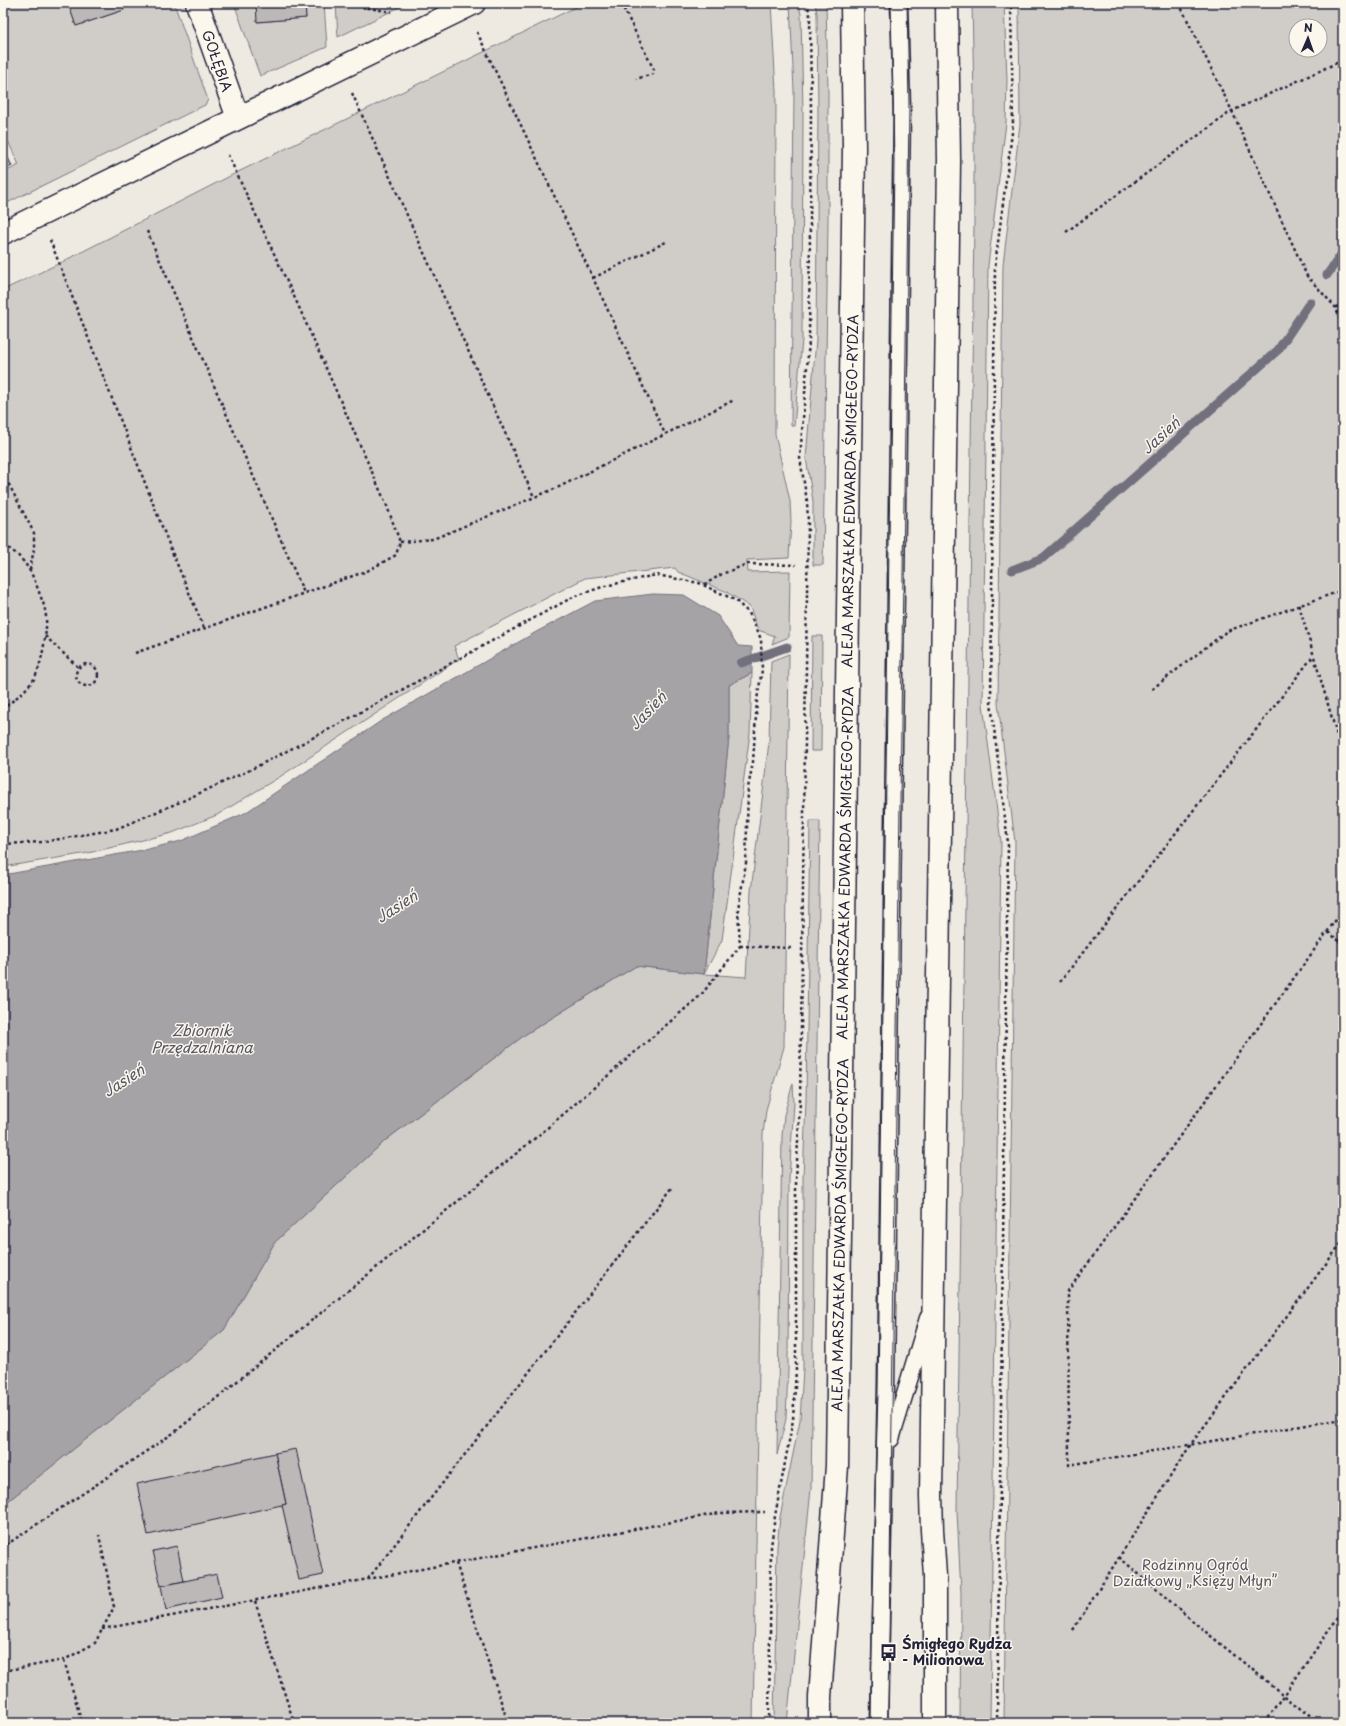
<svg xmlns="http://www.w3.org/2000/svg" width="1346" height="1726" font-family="'Playpen Sans',sans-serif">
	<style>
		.green { fill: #d0cdc9; stroke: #797882; fill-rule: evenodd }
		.water { fill: #a6a3a7; stroke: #716f7c }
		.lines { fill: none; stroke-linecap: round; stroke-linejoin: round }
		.stream { stroke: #716f7c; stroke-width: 9 }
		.building { fill: #bcb8b8; stroke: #22223b }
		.service-casing { stroke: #22223b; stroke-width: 19 }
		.minor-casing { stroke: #22223b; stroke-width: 25 }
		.primary-casing { stroke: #22223b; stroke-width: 25 }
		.path { stroke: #22223b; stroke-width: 2.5; stroke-dasharray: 3 3; stroke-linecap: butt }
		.service { stroke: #fbf7ec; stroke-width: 16 }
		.minor { stroke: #fbf7ec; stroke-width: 22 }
		.primary { stroke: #fbf7ec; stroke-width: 22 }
		.tram { stroke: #22223b; stroke-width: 1 }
		.labels { text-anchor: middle; stroke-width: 3; stroke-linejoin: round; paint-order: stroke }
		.street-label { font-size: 14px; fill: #22223b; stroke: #fbf7ec }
		.park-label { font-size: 14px; fill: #565566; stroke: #fbf7ec }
		.poi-label { font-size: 14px; font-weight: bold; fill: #22223b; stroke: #fbf7ec; text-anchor: start }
		.water-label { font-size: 15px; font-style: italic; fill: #575666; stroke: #fbf7ec }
	</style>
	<rect width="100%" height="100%" fill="#eeeae2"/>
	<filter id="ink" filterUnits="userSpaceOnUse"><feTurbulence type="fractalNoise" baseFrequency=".025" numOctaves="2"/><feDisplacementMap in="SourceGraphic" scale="8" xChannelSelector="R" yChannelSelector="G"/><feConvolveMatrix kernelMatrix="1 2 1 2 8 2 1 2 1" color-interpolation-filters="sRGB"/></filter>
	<g filter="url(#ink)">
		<g class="green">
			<path d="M3 3H68L76 26 124 10 122 3H174L208 100 205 105 3 205V173L19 165 3 130Z"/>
			<path d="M234 3H256L258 22 306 18 305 3H324L327 47 260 76Z"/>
			<path d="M336 3H408L338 37Z"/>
			<path d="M584 3H771L776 91 775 434 790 501 791 522 789 558 747 560 748 572 790 571 789 637 772 644 775 636 758 630 750 607 725 591 678 572 675 568 585 578 454 646 459 659 281 776 217 815 172 833 88 853 3 867V290L60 263 236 173Z"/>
			<path d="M790 3H799L801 15 803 112 802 340 794 426H791L794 91Z"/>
			<path d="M815 3H826L828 89V222L823 565H813V501L806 458 816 340 818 112 817 14Z"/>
			<path d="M972 3H1004L1007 79 1006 123 988 265 983 704 1001 842 990 1723H960L961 1594 957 1511 974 223V98Z"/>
			<path d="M1019 3H1343V1723H1004L1015 842 998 703 1003 265 1020 124ZM1296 26H1320V50H1296Z"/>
			<path d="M812 636H822L821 751H811Z"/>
			<path d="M789 654 784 1047 766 1110 763 1134 753 1723H3V1505L224 1330 275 1242 386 1140 526 1034 636 966 704 974 729 737V685L752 673 750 733 722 940 704 974 746 977 751 891 769 742 771 661Z"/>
			<path d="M810 821H820L811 1489 787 1723H774L777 1547 780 1517 800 1420 803 1369V1178L806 1101Z"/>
			<path d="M793 1083 794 1103 789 1179 788 1369 786 1419 777 1455 782 1136 784 1115Z"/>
		</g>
		<path class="water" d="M653 594 684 595 718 616 738 646 752 647V673L729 685V737L704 974 636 966 526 1034 386 1140 275 1242 224 1330 3 1505V875L148 849 181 841 245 813 381 721 538 631 595 601Z"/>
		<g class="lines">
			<g class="stream">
				<path d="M1327 275 1343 252"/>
				<path d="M1012 570 1043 558 1278 350 1310 302"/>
				<path d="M741 663 787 647"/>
			</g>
		</g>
		<g class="building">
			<path d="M68 3H122L124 10 76 26Z"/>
			<path d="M256 3H305L306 18 257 22Z"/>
			<path d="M3 148 12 166 3 170Z"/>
			<path d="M296 1449 323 1575 299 1580 282 1505 286 1504 275 1453Z"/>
			<path d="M275 1453 286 1504 148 1535 137 1484Z"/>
			<path d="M177 1546 184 1581 161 1586 153 1551Z"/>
			<path d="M217 1574 222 1597 166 1610 161 1586Z"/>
		</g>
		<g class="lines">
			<defs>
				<g id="service">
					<path d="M891 1439 928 1318"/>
					<path d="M879 1723 886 1384 901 191 902 108 899 3"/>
				</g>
				<g id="minor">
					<path d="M197 3 238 118"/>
					<path d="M3 233 474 3"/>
				</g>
				<g id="primary">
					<path d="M820 1723V1697L837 1466 854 148 852 3"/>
					<path d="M935 1723V1576L932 1530 931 1496 949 161 947 3"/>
				</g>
			</defs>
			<use href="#service" class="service-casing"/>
			<use href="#minor" class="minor-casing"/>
			<use href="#primary" class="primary-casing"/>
			<g class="path">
				<path d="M350 3 356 6 392 12"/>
				<path d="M621 3 654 70 653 74 636 79"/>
				<path d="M1179 3 1232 111 1307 276 1336 308 1343 330"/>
				<path d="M477 32 593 278 665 434"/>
				<path d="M352 93 534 497"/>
				<path d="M147 231 304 593"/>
				<path d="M1066 232 1232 111 1343 60"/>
				<path d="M50 240 172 552 204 628"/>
				<path d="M593 278 666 242"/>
				<path d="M1336 308 1343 299"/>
				<path d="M3 473 34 533V549L30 570"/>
				<path d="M400 542 433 539 559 487 734 400"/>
				<path d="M3 545C23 555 32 572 39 592 41 598 44 604 45 610 49 625 42 665 34 679 27 690 13 700 3 709"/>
				<path d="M704 585 722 574 747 564 796 565"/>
				<path d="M1299 605 1343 756"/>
				<path d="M45 636 79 668"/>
				<path d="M135 653 367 571 396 555 400 542 387 506 298 305 228 155"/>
				<circle cx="87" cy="675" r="11"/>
				<path d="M1152 689 1227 631 1343 590"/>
				<path d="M3 844 43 842 116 829 180 802 246 772 324 732 573 597 605 586 656 575 699 583 735 600 749 613 761 639 762 670 757 700 753 762 748 788 746 863 738 909 740 946 701 995 545 1130 175 1432 3 1547"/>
				<path d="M1343 910 1068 1291 1069 1465 1343 1419"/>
				<path d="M1328 932 1343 944"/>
				<path d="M740 946 791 948"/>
				<path d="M1060 982 1314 655"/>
				<path d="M1119 1557 1201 1628 1318 1723"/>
				<path d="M456 1563 508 1723"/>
				<path d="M368 1579 673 1187"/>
				<path d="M255 1601 294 1723"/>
				<path d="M102 1629 720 1513 765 1512"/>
				<path d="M1073 1630 1191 1444 1343 1241"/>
				<path d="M64 1660 82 1723"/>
				<path d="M3 1671 64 1660 95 1643 114 1607 99 1535"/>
				<path d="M769 1723 771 1547 775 1516 793 1420 796 1369V1180L800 1102 808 522 807 501 800 458 809 341 811 112 810 15 807 3"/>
				<path d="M997 1723 1008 843 991 703 995 266 1013 125 1011 3"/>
				<path d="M1265 1723 1343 1610"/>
			</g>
			<use href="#service" class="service"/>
			<use href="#minor" class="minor"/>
			<use href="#primary" class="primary"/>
			<g class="tram">
				<path d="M871 1723 873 1560 878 1393 894 161 891 3"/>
				<path d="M888 1723 908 192 909 104 907 3"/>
			</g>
		</g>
	</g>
	<defs>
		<symbol id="bus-bare" viewBox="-9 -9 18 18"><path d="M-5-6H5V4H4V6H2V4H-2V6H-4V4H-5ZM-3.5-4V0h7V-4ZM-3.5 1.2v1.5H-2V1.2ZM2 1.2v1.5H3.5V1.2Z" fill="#22223b" stroke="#fbf7ec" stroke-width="2.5" paint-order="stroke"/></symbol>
	</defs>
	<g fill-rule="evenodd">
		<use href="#bus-bare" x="876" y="1640" width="25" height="25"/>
	</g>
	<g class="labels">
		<g class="street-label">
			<text transform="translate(217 61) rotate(71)" y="5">GOŁĘBIA</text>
			<text transform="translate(850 491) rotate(-89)" y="5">ALEJA MARSZAŁKA EDWARDA ŚMIGŁEGO-RYDZA</text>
			<text transform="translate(845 863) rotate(-89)" y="5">ALEJA MARSZAŁKA EDWARDA ŚMIGŁEGO-RYDZA</text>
			<text transform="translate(840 1235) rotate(-89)" y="5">ALEJA MARSZAŁKA EDWARDA ŚMIGŁEGO-RYDZA</text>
		</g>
		<g class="park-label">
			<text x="1195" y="1570">Rodzinny Ogród<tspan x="1195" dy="16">Działkowy „Księży Młyn”</tspan></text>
		</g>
		<g class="poi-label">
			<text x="902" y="1649">Śmigłego Rydza<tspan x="902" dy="16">- Milionowa</tspan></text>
		</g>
		<g class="water-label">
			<text transform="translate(1161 436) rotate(-42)" y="5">Jasień</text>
			<text transform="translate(648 711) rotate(-46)" y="5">Jasień</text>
			<text transform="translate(397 907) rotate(-33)" y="5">Jasień</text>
			<text x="202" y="1036">Zbiornik<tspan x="202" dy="17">Przędzalniana</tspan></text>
			<text transform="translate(124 1081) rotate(-33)" y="5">Jasień</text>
		</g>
	</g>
	<rect width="1346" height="1726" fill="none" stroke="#fbf7ec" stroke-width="16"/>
	<rect x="8" y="8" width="1330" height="1710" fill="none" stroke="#22223b" stroke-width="1.5" filter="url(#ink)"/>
	<g transform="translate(1308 38) rotate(2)"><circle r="19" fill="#fbf7ec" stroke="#a4a2a5"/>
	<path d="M0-3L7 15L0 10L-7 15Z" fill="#22223b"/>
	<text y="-6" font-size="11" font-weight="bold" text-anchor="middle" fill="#22223b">N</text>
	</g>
</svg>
